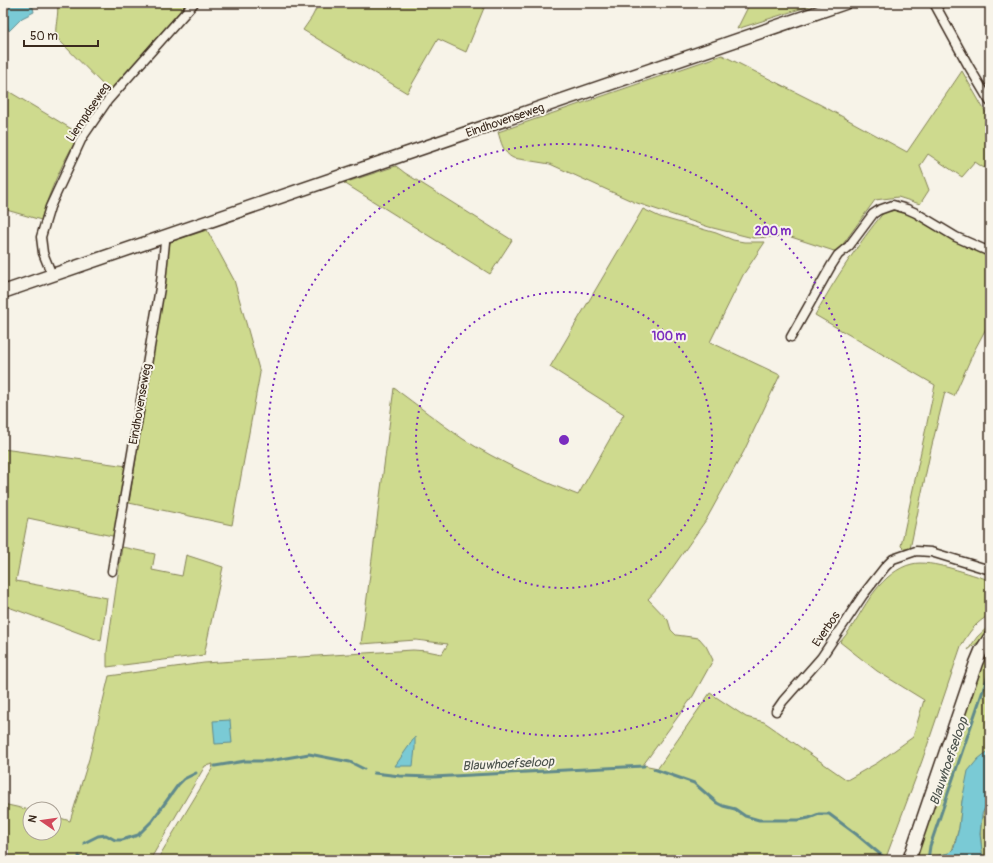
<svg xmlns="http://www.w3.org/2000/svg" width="993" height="863" font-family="Pangolin,sans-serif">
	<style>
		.green { fill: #ceda8e; stroke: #848256 }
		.water { fill: #7acad5; stroke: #618a8c }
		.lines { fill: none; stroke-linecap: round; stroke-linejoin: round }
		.stream { stroke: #618a8c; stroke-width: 3 }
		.street-casing { stroke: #3b2a1e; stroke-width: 11 }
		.secondary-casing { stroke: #3b2a1e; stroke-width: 15 }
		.street { stroke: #f7f3e8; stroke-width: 8 }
		.secondary { stroke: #f7f3e8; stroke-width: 12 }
		.ring { fill: none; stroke: #7b2cbf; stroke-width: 2; stroke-dasharray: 2 4 }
		.labels { text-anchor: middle; stroke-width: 4; stroke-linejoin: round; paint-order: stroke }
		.street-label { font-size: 12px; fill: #3b2a1e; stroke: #f7f3e8 }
		.water-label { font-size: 13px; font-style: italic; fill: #4b524c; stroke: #f7f3e8 }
		.centre { fill: #7b2cbf; stroke: #f7f3e8; stroke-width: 2 }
		.ring-label { font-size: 12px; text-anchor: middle; font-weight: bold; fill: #7b2cbf; stroke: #f7f3e8; stroke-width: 4; stroke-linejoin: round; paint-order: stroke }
	</style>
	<rect width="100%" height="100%" fill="#f7f3e8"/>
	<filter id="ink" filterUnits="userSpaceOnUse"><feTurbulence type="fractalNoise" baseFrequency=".025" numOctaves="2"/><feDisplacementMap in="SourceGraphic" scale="8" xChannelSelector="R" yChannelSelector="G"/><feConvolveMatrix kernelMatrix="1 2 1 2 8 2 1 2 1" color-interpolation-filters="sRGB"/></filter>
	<g filter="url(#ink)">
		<g class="green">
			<path d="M57 3H187L109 91 57 38C53 30 60 14 57 3Z"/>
			<path d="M319 3H486L466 52 438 39 407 93 303 30 312 17Z"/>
			<path d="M750 3H819L737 29Z"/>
			<path d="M722 55 821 105 907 152 962 71 990 120V161L984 168 975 162 962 177 928 154 920 166 929 190 920 204 898 197 875 200 838 251H834L788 236 753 238 709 227 634 202 550 164 513 158C503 153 501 142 498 132Z"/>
			<path d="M3 88 80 134C63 161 50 189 41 220L3 209Z"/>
			<path d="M396 166 405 173 512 240 490 274 344 183Z"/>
			<path d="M643 209 660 217 716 233 733 240 744 242H765L743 275 710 342 780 375 744 451 706 520 659 587 648 599 668 620 671 630 676 635 699 638 706 646 713 660 693 696 643 765 658 768 710 693 746 717 764 722 770 726 847 780 877 763 913 737 924 700 877 671 840 642C855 626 862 607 875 591 884 579 898 567 912 564 931 559 971 575 990 580V615C977 621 968 633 961 646L922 761 885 860H157L212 769 213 764 205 766 150 860H3V804L30 810V833H54V816L70 821 89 759 109 676 204 663 413 650 427 651 442 654 448 644 416 640 361 644 394 388C417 405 440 423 463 439 500 462 538 480 578 495L624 414 550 367Z"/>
			<path d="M897 210 912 214 949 238 990 256V321L974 351 954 396 945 392 931 449 910 549H904L901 546 935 385 815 315C835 279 858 244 884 212Z"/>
			<path d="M207 230 234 280 260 373 232 525 129 503 170 242Z"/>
			<path d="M3 449 127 466 117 537 28 518 16 581 107 598 101 641 3 605Z"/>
			<path d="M122 547 155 554 152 570 182 576 186 555 223 567 204 655 107 667V651Z"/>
			<path d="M990 625V633L968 650 977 637Z"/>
			<path d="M990 648V752H987L962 801 959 828 952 851 949 853 937 856V860H915L980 665Z"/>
			<path d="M990 797V860H983C980 835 978 821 990 797Z"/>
		</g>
		<g class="water">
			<path d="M3 3H32L34 12 22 18 9 31 3 12Z"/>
			<path d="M230 720 232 743 215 744 213 721Z"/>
			<path d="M415 737V748L413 766H395Z"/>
			<path d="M987 752H990V797L982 814 980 834 983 860H937V856L949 853 954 848 959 828 962 801 968 771 978 759Z"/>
		</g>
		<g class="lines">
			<g class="stream">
				<path d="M215 766 245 761H269L309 754 350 762 364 769"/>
				<path d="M654 769 694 783 717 803 723 806 735 809 745 816 759 820H799L809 818 819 814H829L856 834 887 860"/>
				<path d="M374 773 400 776 433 777 644 766"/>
				<path d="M84 843 98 836 106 835 115 840H122L138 835 152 821 178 785 184 779 196 773"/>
				<path d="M79 856 80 860"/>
				<path d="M928 860 930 846 990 670"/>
			</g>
			<defs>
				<g id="street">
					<path d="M934 3 968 65 990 102"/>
					<path d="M52 275 43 253 41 237 50 207 82 138 108 100 194 3"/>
					<path d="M791 337 831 266 838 255 849 246 873 214 879 210 893 205 907 209 916 213 956 237 990 252"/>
					<path d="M112 571 161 282 165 242 164 237"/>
					<path d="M776 711 783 701 821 658 863 595 885 567 893 559 916 551 931 552 990 570"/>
				</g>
				<g id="secondary">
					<path d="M3 292 845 3"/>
					<path d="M909 860 976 663 981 651 990 637"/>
				</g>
			</defs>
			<use href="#street" class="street-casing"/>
			<use href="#secondary" class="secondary-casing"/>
			<use href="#street" class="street"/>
			<use href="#secondary" class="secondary"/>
		</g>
	</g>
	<g class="ring">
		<circle cx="564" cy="440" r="148"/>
		<circle cx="564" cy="440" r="296"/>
	</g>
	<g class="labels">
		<g class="street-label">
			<text transform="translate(88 112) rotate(-56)" y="4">Liempdseweg</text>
			<text transform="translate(505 120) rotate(-19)" y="4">Eindhovenseweg</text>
			<text transform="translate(140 404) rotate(-80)" y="4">Eindhovenseweg</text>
			<text transform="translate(826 629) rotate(-56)" y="4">Everbos</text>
		</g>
		<g class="water-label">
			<text transform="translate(948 761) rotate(-71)" y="5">Blauwhoefseloop</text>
			<text transform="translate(508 763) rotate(-3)" y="5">Blauwhoefseloop</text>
		</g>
	</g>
	<circle cx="564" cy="440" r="6" class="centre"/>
	<g class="ring-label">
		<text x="773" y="235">200 m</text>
		<text x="669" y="340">100 m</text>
	</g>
	<rect width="993" height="863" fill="none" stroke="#f7f3e8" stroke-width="16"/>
	<rect x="8" y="8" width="977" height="847" fill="none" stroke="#3b2a1e" stroke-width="1.5" filter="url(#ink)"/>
	<g transform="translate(42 821) rotate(283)"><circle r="19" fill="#f7f3e8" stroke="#aca397"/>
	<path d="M0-3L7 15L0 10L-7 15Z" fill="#d1495b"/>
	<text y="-6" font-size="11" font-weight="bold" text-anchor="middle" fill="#3b2a1e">N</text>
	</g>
	<path d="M24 40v6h74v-6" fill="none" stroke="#3b2a1e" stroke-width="2"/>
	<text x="30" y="40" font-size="12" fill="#3b2a1e" stroke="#f7f3e8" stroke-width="3" paint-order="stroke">50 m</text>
</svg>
